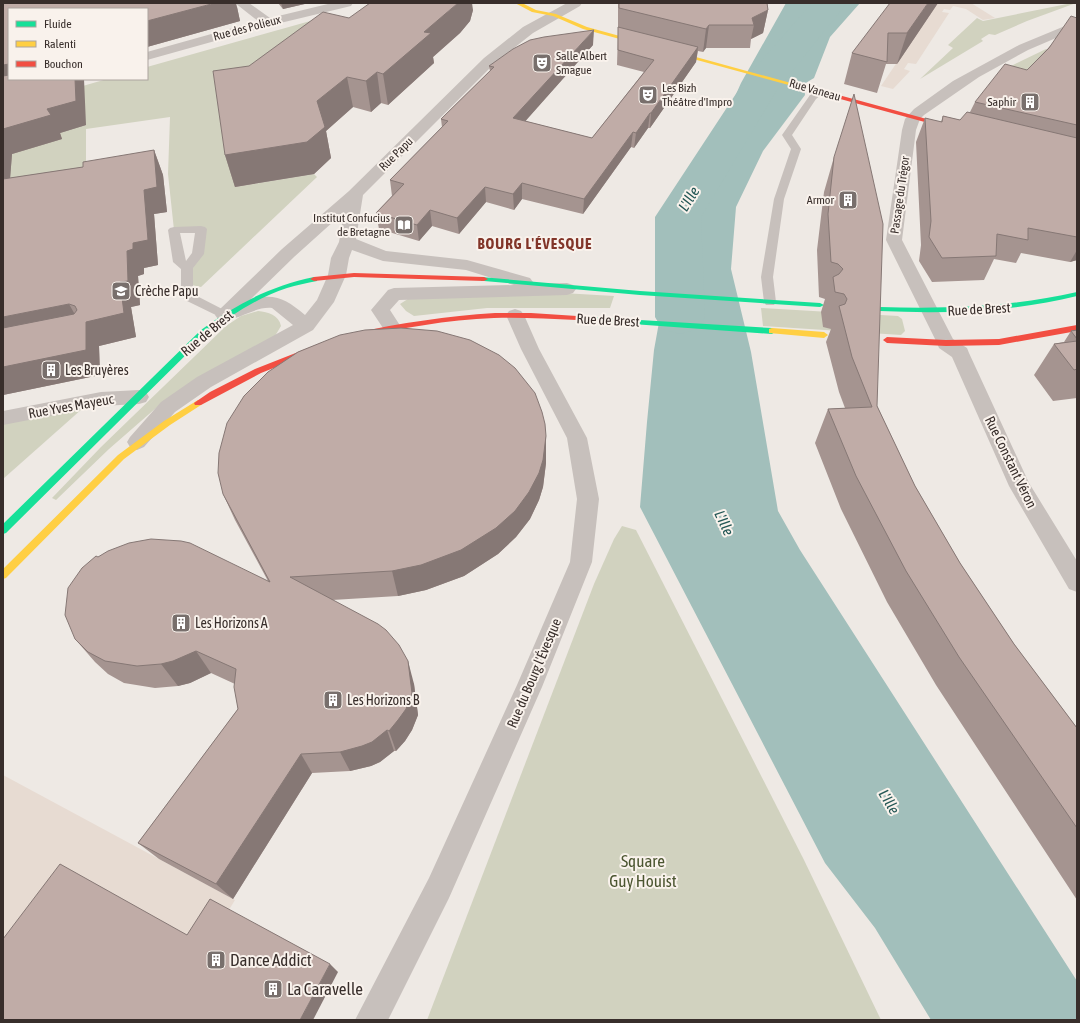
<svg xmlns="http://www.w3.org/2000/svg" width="1080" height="1023" font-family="'Asap Condensed',sans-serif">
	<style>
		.green { fill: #d1d2bf }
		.plaza { fill: #e7dbd2 }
		.water { fill: #a2bfbb }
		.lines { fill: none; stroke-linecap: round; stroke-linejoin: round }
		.river { fill: #a2bfbb; fill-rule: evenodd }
		.lane { fill: #c7c0bc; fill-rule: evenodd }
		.street { fill: #c7c0bc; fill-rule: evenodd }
		.fast { fill: #16e098; fill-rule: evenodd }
		.slow { fill: #ffcf43; fill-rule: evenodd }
		.jam { fill: #f24e42; fill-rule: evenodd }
		.wall { fill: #a59490 }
		.shaded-wall { fill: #867875 }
		.building { fill: #c0aca7; stroke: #867875 }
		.labels { text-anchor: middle; stroke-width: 4; stroke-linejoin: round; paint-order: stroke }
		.far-street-label { font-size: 12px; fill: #382e2b; stroke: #f9f2ec }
		.far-poi-label { font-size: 12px; fill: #382e2b; stroke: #f9f2ec; text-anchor: end }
		.poi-label { font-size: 14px; fill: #382e2b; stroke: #f9f2ec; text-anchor: start }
		.street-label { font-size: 14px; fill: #382e2b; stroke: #f9f2ec }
		.water-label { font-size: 15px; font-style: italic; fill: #235755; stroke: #f9f2ec }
		.far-district-label { font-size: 15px; font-weight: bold; letter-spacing: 1px; fill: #823529; stroke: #f9f2ec }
		.near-park-label { font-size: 17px; fill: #4b5530; stroke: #f9f2ec }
		.near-poi-label { font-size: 17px; fill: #382e2b; stroke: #f9f2ec; text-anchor: start }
	</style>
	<rect width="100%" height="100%" fill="#eee9e4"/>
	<g class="green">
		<path d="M1072 3H1076L1027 21 995 35 989 34 981 39 983 41 920 79 953 48 948 45 977 18 983 21Z"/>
		<path d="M321 18 235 187 314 174 317 177 201 287 187 284 198 254 201 229 174 230 168 174 170 117 86 129V160L93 192 3 195V109L107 79H147V67Z"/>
		<path d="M1046 49 1056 53 1023 95 988 85 1011 66Z"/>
		<path d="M545 292 614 296 610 308H487L414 316 406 311 400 304 411 297Z"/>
		<path d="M761 308 898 316 902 319 905 331 901 335 763 326Z"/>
		<path d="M258 311C268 312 279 315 281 326L275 336 164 401 109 449 56 500 52 498 101 447 226 326 241 316Z"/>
		<path d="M91 401 3 479V418Z"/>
		<path d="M622 526 636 530 804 860 881 1020H427L594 584 614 539Z"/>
	</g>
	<g class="plaza">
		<path d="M937 3H971L995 18 983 20 966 9 953 6 950 10 944 9 942 12 949 13 916 64 908 63 904 69 910 71 893 89 881 86Z"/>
		<path d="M3 775 235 900 161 1020 3 975Z"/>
	</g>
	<path class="water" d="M786 3H860L830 37 814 78 804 84 805 95 763 151 736 207 731 269 751 352 778 511 800 550 1077 981V1020H931L875 928 825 863 640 507 647 422 654 350 669 267 677 236 697 182 741 83Z"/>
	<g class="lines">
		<path class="river" d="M812 3H847L777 90 701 217 705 317 698 329 680 334 662 329 655 317V217L747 77Z"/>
		<g class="lane">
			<path d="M821 88 826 91 816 99 792 135 801 149 784 199 773 277 776 302 774 305H766L764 302 761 277 774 199 791 149 782 135 810 95Z"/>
			<path d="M201 226 205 227 207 229 204 254 193 268V294L228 312 230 315 228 318 224 319 187 301 181 296V269L173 262 168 230 170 228 174 227ZM180 233H195L192 253 186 261Z"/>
		</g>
		<g class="street">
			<path d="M235 3H249L270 18 332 3H353L351 6 272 25 147 60V52L258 21Z"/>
			<path d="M567 3H582L580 6 533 33 494 64 363 195 356 239 386 251 467 260 530 278 533 282 531 284 567 283 573 285 576 289 573 293 567 295 399 300 390 310 401 327 399 331 392 333 385 331 371 310 388 290 394 288 514 285 466 270 383 261 352 250 349 258 346 275 334 302 313 330 211 387 175 412 144 447 137 450 130 447 127 442 130 437 161 402 197 377 293 325 272 308C253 306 235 324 218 319L215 315 218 311 282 249 349 191 484 58 523 27ZM344 212 339 242 331 258 328 275 317 300 305 315C286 299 276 293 251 299L294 257Z"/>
			<path d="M1077 21V29L1028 50 979 77 924 115 920 119 916 130 902 240 953 339 967 348 969 353 1029 483 1077 561V592L1069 589 1009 486 952 357 939 348 937 343 886 240 902 130 905 119 914 109 953 81 1019 45Z"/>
			<path d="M515 309 521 311 524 315 539 349 587 438 599 499 592 562 542 687 449 898 388 1020H355L429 878 517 685 570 562 577 499 567 438 521 349 506 315 509 311Z"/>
			<path d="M139 390 146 392 149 397 146 402 139 404 101 406 3 425V411L101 392Z"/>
		</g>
		<g class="fast">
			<path d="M314 277H317V281C307 283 296 285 287 288 257 298 231 315 207 334L6 533 3 534V524L201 330C236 304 271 286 314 277Z"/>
			<path d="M481 277 640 291 820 303 824 305 820 307 640 295 484 281H481Z"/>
			<path d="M1077 292V296C1012 312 947 314 880 311L876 309 880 307C947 309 1012 307 1077 292Z"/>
			<path d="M574 316 772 328 776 331 772 334 577 320 573 318Z"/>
		</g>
		<g class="slow">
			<path d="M515 3H522L536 10 556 14 587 27 838 96 833 97 583 29 553 16 532 12Z"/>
			<path d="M772 328 824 332 828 335 824 338 769 333V329Z"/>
			<path d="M198 400 201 401 202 403 201 405 170 425 124 459 6 578 3 579V569L118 455 164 421Z"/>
		</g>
		<g class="jam">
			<path d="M835 94 956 127 957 128 954 130 833 97V95Z"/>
			<path d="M354 273 484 277 488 279 484 281 354 277 314 281 310 279 314 277Z"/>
			<path d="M495 313H531L577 316 581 318 577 320C549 319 522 317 494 318 447 320 400 328 354 339L350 336 354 333C401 323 447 316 495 313Z"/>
			<path d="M1077 325V331L999 345 946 346 887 343 883 340 887 337 946 340 999 339Z"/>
			<path d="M321 343 325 346 324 348 261 373 201 405H195L194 403 210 392 255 369Z"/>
		</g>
	</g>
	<g class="wall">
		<path d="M3 3 237 7 240 21 147 47V9H9L86 125 60 133 62 139 12 154 10 178 83 167 154 150 163 175 167 212 154 214 158 265 144 268V274L138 276 140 305 131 307 136 337 99 346 100 375 3 395Z"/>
		<path d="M278 3H309L283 9Z"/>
		<path d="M618 3H767L768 10 763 33 751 39 750 48H706L703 52 698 51 696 62 650 128H648L634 148 631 147 583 214 522 199 514 210 486 202 459 234 432 226 419 241 379 229 376 213 392 196 390 180 442 127 441 119 490 71 489 66 593 45 525 121 592 138 644 72 617 65 618 31Z"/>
		<path d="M938 3 897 64H886L877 93 844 84 852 53Z"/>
		<path d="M473 10 470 21 460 33 433 57 434 63 388 105 381 103 371 112 353 107 326 131 331 158 314 174 235 187 225 155 249 66 349 18Z"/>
		<path d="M1077 18V260L1070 262 1021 253 1016 263 994 259 984 280 932 282 919 261 921 245 916 142 925 118 941 122 943 116 960 120 970 112 975 102 1027 70Z"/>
		<path d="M834 157 877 406 915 486 960 563 1014 644 1077 728V900L936 685 887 602 841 509 815 443 828 409 845 408 839 392 826 342 831 329 823 327 821 312 825 299 819 297 817 250 824 192Z"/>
		<path d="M1077 330V398L1053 401 1034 375 1054 344 1064 342 1071 331Z"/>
		<path d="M546 436V463L543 487 539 500 530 519 516 537 498 554 464 576 426 590 398 596 332 600 414 684 418 715 412 730 405 741 396 751H394L380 762 371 766 350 771 312 773 233 899 159 859 138 843 238 709 235 684 211 673 190 683 178 686 155 688 124 683 108 674 95 662 75 639 98 557 268 581 235 520 223 494Z"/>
	</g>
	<g class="shaded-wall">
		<path d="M215 3H236L237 7 240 21 147 47V21Z"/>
		<path d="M281 3H309L283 9Z"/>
		<path d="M458 3H472L473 10 470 21 460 33 433 57 434 63 388 105 383 74 424 32Z"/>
		<path d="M928 3H938L897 64 907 33Z"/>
		<path d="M768 10 763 33 751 39 754 25 752 18Z"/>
		<path d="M709 25 706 48 703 52 706 29Z"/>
		<path d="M594 30 593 45 514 134 513 118Z"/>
		<path d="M698 47 696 62 650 128 651 113Z"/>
		<path d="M9 64V79L3 92V65Z"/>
		<path d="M377 72 381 103 371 112 366 81Z"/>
		<path d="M347 77 353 107 326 131 331 158 314 174 235 187 225 155 317 101Z"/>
		<path d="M75 79H84L86 125 60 133 62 139 12 154 8 205 3 196V129Z"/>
		<path d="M650 113 648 128 634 148 636 133Z"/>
		<path d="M633 132 631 147 583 214 584 199Z"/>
		<path d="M154 150 163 175 167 212 154 214 158 265 144 268V274L138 276 140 305 131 307 136 337 99 346 100 375 3 395V367L86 322 120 282 127 251 133 243 144 190Z"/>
		<path d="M522 183V199L514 210 513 194Z"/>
		<path d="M485 187 486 202 459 234 457 218Z"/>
		<path d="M430 210 432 226 419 241 417 225Z"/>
		<path d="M1077 250V260L1070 262Z"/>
		<path d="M69 304 83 329 3 344V317Z"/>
		<path d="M546 436V463L543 487 539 500 530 519 516 537 498 554 464 576 426 590 398 596 392 571Z"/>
		<path d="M196 651 211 673 190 683 178 686 161 664Z"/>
		<path d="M408 661 414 684 418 715 412 730 405 741 396 751 389 731Z"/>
		<path d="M387 730 394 751 380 762 371 766 350 771 340 752Z"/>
		<path d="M301 754 312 773 233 899 216 884Z"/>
		<path d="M330 964 338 972 313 1020H300Z"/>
	</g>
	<g class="building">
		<path d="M3 3H215L147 21V9H9V64L3 65Z"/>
		<path d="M370 3H458L424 32 431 33 383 74 377 72 366 81 347 77 317 101 325 127 307 142 225 155 213 71 249 66 323 12 349 18Z"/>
		<path d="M619 3H767L768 10 752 18 754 25H709L706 29 619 8Z"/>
		<path d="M890 3H928L907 33H888L887 62 852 53Z"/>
		<path d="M1071 16 1077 18V125L975 102 1005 64 1027 70 1049 48Z"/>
		<path d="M618 27 698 47 651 113H650L636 133 633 132 584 199 522 183 513 194 485 187 457 218 430 210 417 225 376 213 404 184 390 180 448 121 441 119 494 67 489 66 513 49 530 40 544 37 594 30 513 118 592 138 654 60 618 50Z"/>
		<path d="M9 75V79H75L76 101 47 109 51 115 3 129V76Z"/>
		<path d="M854 94 883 224 877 406 915 486 960 563 1014 644 1077 728V828L959 657 906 571 856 476 828 409 872 407 852 357 839 306 845 304 847 299 844 294 835 292 833 277 839 274 843 269 838 264 831 262 828 214 834 157Z"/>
		<path d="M967 112 1077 138V237L1028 228V240L997 234 996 256 942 258 929 237 931 221 925 118 942 122 943 116 960 120Z"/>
		<path d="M154 150 157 187 144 190 148 240 133 243V249L127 251 128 281 120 282 124 313 86 322V350L3 367V328L74 314 77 310 75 306 69 304 3 317V179L83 167V162Z"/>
		<path d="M401 328 437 331 470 340 499 355 515 368 535 393 542 412 545 424 546 436 543 460 539 473 529 492 515 511 496 528 461 550 421 565 392 571 290 577 378 624 386 630 399 645 408 661 412 693 406 709 398 720 389 731 387 730 372 742 362 746 340 752 301 754 216 884 138 843 238 709 234 687 236 669 196 651 173 661 161 664 137 666 105 661 88 652 75 639 65 615 68 588 82 568 96 556 98 557 108 551 129 543 151 539 181 541 190 543 270 582 223 494 218 473 219 453 227 423 244 396 268 372 298 352 340 335 365 330Z"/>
		<path d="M1077 330V339L1071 331Z"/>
		<path d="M1077 341V369L1074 370 1054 344Z"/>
		<path d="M60 864 187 935 210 899 330 964 300 1020H3V939Z"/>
	</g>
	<defs>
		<symbol id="theatre-square" viewBox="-11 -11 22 22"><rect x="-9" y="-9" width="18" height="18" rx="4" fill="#786f6c" stroke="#f9f2ec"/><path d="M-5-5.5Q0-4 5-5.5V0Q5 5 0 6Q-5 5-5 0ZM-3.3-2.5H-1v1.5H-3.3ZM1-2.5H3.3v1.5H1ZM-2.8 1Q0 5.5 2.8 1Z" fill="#fff"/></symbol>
		<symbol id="building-square" viewBox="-11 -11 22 22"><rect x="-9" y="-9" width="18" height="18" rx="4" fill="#786f6c" stroke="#f9f2ec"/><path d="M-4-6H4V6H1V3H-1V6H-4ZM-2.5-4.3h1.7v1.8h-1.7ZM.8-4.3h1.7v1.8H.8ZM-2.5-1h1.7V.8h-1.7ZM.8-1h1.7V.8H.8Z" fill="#fff"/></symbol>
		<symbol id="library-square" viewBox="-11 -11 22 22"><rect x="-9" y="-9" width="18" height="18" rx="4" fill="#786f6c" stroke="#f9f2ec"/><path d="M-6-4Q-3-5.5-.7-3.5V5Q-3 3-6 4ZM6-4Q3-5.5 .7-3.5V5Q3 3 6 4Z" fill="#fff"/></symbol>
		<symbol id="school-square" viewBox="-11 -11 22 22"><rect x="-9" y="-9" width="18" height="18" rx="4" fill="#786f6c" stroke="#f9f2ec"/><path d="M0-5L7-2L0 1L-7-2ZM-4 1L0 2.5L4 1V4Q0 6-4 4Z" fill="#fff"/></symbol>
	</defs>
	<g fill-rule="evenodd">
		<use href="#theatre-square" x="531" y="52" width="22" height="22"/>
		<use href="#theatre-square" x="637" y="84" width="22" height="22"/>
		<use href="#building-square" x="1019" y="91" width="22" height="22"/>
		<use href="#building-square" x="837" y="189" width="22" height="22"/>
		<use href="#library-square" x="393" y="214" width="22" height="22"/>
		<use href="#school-square" x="110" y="280" width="22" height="22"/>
		<use href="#building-square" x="40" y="359" width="22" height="22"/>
		<use href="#building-square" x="170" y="612" width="22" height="22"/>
		<use href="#building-square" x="322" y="689" width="22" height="22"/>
		<use href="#building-square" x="205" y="949" width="22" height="22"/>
		<use href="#building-square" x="262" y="978" width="22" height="22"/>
	</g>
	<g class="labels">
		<g class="far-street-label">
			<text transform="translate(247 28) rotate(-15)" y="4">Rue des Polieux</text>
			<text transform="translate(815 90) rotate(16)" y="4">Rue Vaneau</text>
			<text transform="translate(396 154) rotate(-45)" y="4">Rue Papu</text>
			<text transform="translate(900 195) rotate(-82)" y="4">Passage du Trégor</text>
		</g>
		<g class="far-poi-label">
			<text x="556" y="60" text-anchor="start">Salle Albert<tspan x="556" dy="14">Smague</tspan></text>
			<text x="662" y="92" text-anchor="start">Les Bizh<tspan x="662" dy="14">Théâtre d'Impro</tspan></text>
			<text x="1016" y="106">Saphir</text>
			<text x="834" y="204">Armor</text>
			<text x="390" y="222">Institut Confucius<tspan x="390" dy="14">de Bretagne</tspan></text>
		</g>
		<g class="poi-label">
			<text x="135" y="296">Crèche Papu</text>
			<text x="65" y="375">Les Bruyères</text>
			<text x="195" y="628">Les Horizons A</text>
			<text x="347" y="705">Les Horizons B</text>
		</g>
		<g class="street-label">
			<text transform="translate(979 309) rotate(-3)" y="5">Rue de Brest</text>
			<text transform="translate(608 320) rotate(3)" y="5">Rue de Brest</text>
			<text transform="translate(207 333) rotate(-40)" y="5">Rue de Brest</text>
			<text transform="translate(71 406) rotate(-10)" y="5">Rue Yves Mayeuc</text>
			<text transform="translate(1011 462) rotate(64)" y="5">Rue Constant Véron</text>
			<text transform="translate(534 673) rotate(-67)" y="5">Rue du Bourg l'Évesque</text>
		</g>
		<g class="water-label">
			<text transform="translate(689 199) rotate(-58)" y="5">L'Ille</text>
			<text transform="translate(724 523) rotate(65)" y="5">L'Ille</text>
			<text transform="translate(889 802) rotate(59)" y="5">L'Ille</text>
		</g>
		<g class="far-district-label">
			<text x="535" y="249">BOURG L'ÉVESQUE</text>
		</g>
		<g class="near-park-label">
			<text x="643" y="867">Square<tspan x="643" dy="20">Guy Houist</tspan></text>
		</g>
		<g class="near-poi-label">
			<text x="230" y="966">Dance Addict</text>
			<text x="287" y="995">La Caravelle</text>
		</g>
	</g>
	<rect width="1080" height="1023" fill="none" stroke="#382e2b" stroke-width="8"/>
	<rect x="8" y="8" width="140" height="72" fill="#f9f2ec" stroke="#aca49f"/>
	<rect x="16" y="21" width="20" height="6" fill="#16e098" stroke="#aca49f"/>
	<text x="44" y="28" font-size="12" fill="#382e2b">Fluide</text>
	<rect x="16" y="41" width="20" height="6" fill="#ffcf43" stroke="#aca49f"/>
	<text x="44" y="48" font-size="12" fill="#382e2b">Ralenti</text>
	<rect x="16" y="61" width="20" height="6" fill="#f24e42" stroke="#aca49f"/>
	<text x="44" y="68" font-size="12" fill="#382e2b">Bouchon</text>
</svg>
